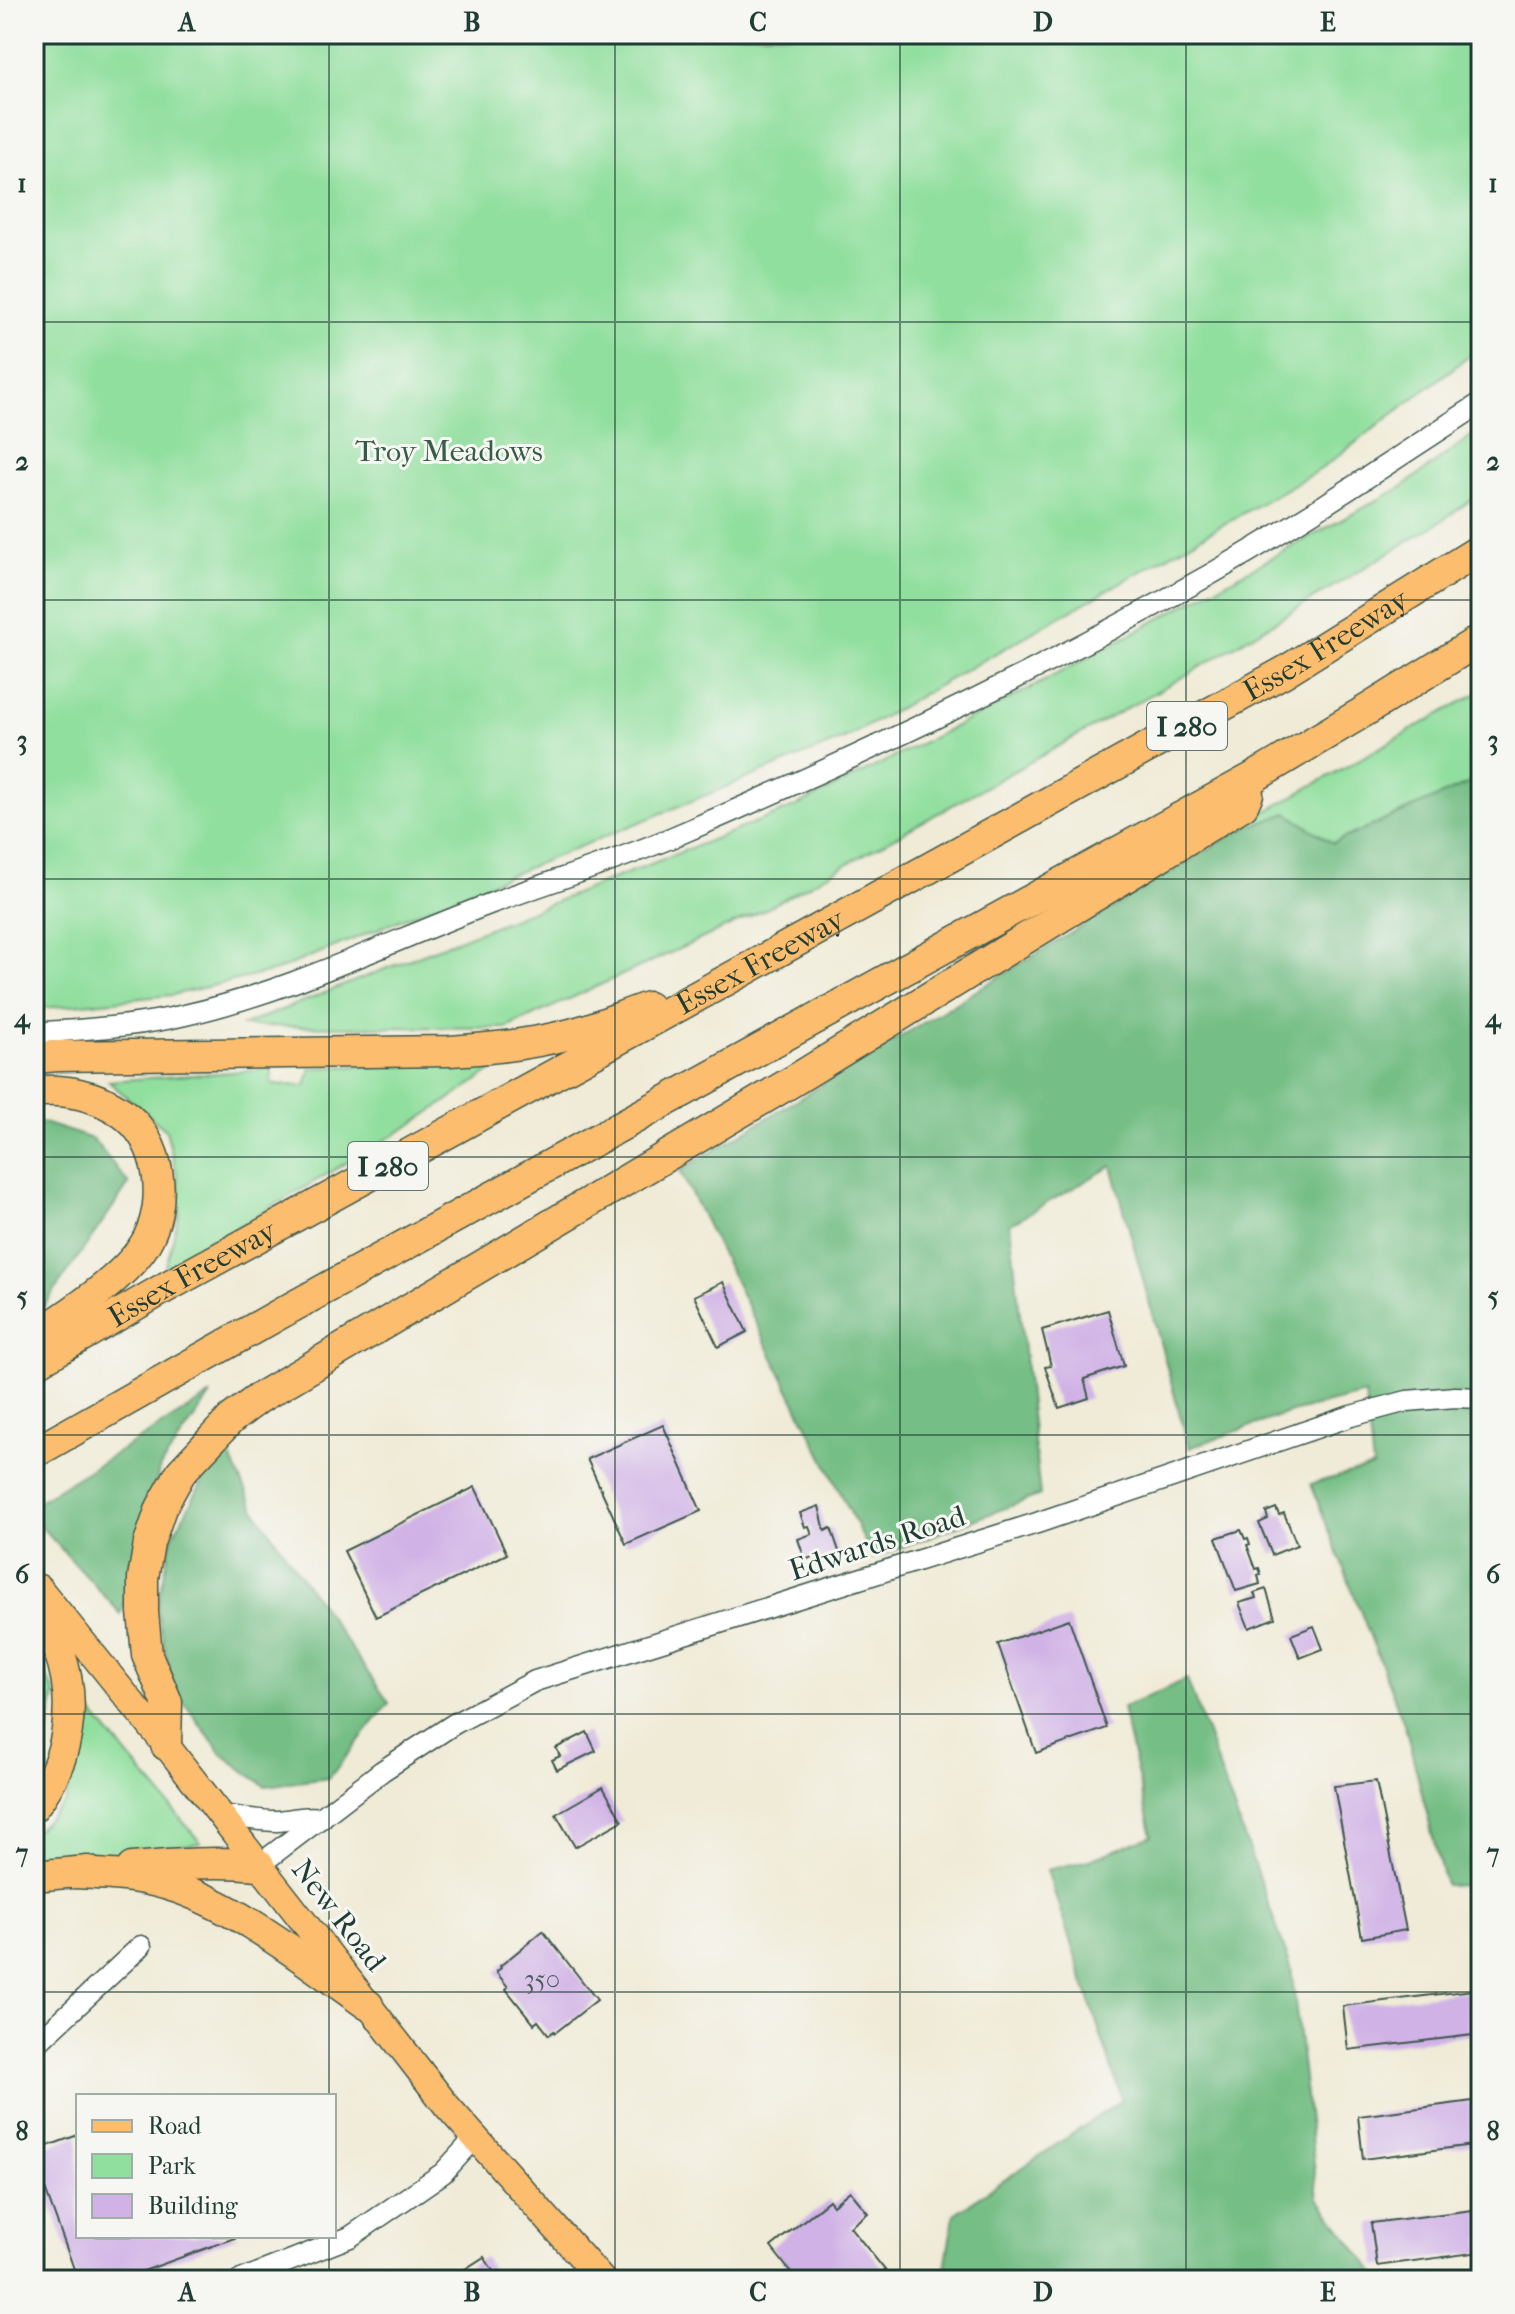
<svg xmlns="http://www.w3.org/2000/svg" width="1515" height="2314" font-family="'IM FELL French Canon',serif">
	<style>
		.green { fill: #91df9e; stroke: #588e69; stroke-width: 2 }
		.forest { fill: #74be85; stroke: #4a7e5c; stroke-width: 2 }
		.building { fill: #d0b2e6 }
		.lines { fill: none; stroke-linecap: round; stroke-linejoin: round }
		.minor-casing { stroke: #3e574c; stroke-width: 23 }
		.major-casing { stroke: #3e574c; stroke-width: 29 }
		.highway-casing { stroke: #3e574c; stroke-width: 33 }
		.minor { stroke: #fff; stroke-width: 20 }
		.major { stroke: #fcbd6e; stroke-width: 26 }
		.highway { stroke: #fcbd6e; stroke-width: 30 }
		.grid { fill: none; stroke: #1f3d34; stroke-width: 2; stroke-opacity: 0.55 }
		.labels { text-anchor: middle; stroke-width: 6; stroke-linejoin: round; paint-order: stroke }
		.number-label { font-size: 26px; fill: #4b5a60 }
		.shield { fill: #f6f6f2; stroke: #60746d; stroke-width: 2 }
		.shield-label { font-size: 28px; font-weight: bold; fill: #1f3d34 }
		.park-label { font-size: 30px; fill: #365d49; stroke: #f6f6f2 }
		.street-label { font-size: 30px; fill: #1f3d34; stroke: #f6f6f2 }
		.neatline { fill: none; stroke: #1f3d34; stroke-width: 3 }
		.grid-label { font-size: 26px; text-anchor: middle; font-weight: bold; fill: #1f3d34 }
	</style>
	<rect width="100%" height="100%" fill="#f6f6f2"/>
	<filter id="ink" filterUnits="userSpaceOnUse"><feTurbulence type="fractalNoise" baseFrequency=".0125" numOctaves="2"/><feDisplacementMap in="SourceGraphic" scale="16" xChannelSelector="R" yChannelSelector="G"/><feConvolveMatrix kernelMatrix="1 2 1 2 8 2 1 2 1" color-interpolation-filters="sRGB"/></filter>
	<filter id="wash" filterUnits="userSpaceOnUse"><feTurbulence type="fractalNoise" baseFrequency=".006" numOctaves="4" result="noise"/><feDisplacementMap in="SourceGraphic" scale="32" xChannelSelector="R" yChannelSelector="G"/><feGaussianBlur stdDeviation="1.8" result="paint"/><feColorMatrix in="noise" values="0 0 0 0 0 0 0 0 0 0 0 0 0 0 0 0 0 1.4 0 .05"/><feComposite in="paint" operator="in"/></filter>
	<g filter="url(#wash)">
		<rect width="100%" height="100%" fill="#f0ebd7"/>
		<g class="green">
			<path d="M34 34H1481V347L1321 469 846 738 275 971 172 995 34 1009Z"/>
			<path d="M1481 429V493L1440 522 1190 673 762 911 506 1028 241 1026 797 806 1033 687 1402 487Z"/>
			<path d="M1481 691V778L1333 843 1287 813 1237 832 1233 830Z"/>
			<path d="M508 1060 411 1125 165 1269 180 1212 178 1179 166 1130 108 1081 272 1069 271 1084 306 1086 311 1068Z"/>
			<path d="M34 1651 55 1694 40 1770 34 1775Z"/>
			<path d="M89 1709 201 1843 34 1865V1832L65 1802Z"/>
		</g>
		<g class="forest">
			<path d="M1481 778V1886L1445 1885 1405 1726 1311 1484 1373 1467 1365 1394 1291 1412 1189 1448 1112 1166 1010 1224 1040 1495 873 1558 680 1171 1237 832 1287 813 1333 843Z"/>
			<path d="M34 1120 93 1139 129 1184 39 1313 34 1316Z"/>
			<path d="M211 1395 160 1467 121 1614 34 1519V1504Z"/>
			<path d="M224 1443 255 1510 389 1703 329 1778 265 1786 223 1755 173 1688 157 1609 172 1537Z"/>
			<path d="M1187 1679 1291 1967 1318 2198 1380 2280H943L954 2214 1122 2100 1047 1870 1089 1860 1152 1836 1122 1708Z"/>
		</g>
		<g id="blocks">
			<g class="building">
				<path d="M723 1282 747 1332 718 1347 694 1296Z"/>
				<path d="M1108 1310 1124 1366 1084 1379 1089 1398 1059 1408 1045 1367 1051 1366 1042 1330Z"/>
				<path d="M663 1425 701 1511 626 1544 587 1459Z"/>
				<path d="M475 1487 507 1554 376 1617 344 1551Z"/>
				<path d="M819 1506 825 1531 831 1528 841 1557 820 1565 817 1555 805 1560 798 1539 812 1534 809 1526 805 1527 800 1513Z"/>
				<path d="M1276 1508 1279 1515 1284 1513 1297 1545 1272 1555 1259 1523 1268 1519 1266 1512Z"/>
				<path d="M1241 1530 1245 1539 1248 1538 1250 1544 1247 1545 1256 1569 1259 1568 1261 1574 1258 1575 1260 1584 1236 1591 1216 1538Z"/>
				<path d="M1266 1589 1275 1618 1249 1628 1239 1603 1256 1598 1254 1593Z"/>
				<path d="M1069 1619 1107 1728 1036 1753 998 1644Z"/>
				<path d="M1314 1626 1323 1649 1300 1658 1291 1635Z"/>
				<path d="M587 1732 596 1751 557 1770 552 1760 560 1756 556 1748Z"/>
				<path d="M1376 1781 1406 1930 1362 1938 1334 1786Z"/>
				<path d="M603 1787 622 1821 575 1847 556 1814Z"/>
				<path d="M543 1931 597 2000 555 2033 554 2031 549 2035 538 2021 534 2024 506 1989 508 1987 496 1972 501 1968 500 1966Z"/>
				<path d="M1481 1989V2034L1348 2050 1343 2006Z"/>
				<path d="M1481 2100V2144L1363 2159 1358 2116Z"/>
				<path d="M78 2135V2236H240L119 2280H78L34 2158V2151Z"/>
				<path d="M850 2191 868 2213 850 2227 893 2280H797L771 2247 829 2200 833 2205Z"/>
				<path d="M1481 2209V2252L1377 2266 1371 2223Z"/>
				<path d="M484 2257 499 2280H448Z"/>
			</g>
		</g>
	</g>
	<g filter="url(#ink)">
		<use href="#blocks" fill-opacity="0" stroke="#3e574c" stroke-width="2"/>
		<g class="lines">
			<defs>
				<g id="minor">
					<path d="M34 1033C84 1029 136 1027 185 1015 291 991 391 941 492 903 552 881 614 862 673 837 856 759 1037 673 1211 574 1303 521 1392 461 1481 403"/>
					<path d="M220 1815C239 1817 258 1821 277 1821 295 1820 302 1815 322 1818"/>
					<path d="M259 1865 382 1771 454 1724 535 1681 1037 1523 1351 1416 1407 1401 1455 1397 1481 1398"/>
					<path d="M34 2046 141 1946"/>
					<path d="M241 2280 350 2237 443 2173 474 2139"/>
				</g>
				<path id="major" d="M39 1588 166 1745 447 2106 602 2280"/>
				<g id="highway">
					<path d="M34 1058 58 1056 450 1051C497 1048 543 1043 588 1029 608 1022 628 1014 648 1007"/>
					<path d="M34 1092C63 1088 97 1095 121 1112 162 1140 169 1204 145 1244 125 1277 67 1316 34 1337"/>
					<path id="s1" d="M34 1364 168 1286 743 971 1284 672 1481 549"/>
					<path d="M34 1453 285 1311 1256 776 1370 708 1481 639"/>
					<path d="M34 1593C42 1612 52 1631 59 1651 78 1704 69 1762 34 1806"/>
					<path d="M166 1745 167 1702 147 1655 143 1612V1578L149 1543 161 1508 181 1472 231 1419 259 1398 793 1081 1243 805 1248 794"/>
					<path d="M132 1868C174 1864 216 1861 259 1865"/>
					<path d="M70 1873C103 1874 136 1875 168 1885 237 1905 309 1964 368 2005"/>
					<path d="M34 1876 88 1871"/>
				</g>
			</defs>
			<use href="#minor" class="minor-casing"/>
			<use href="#major" class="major-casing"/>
			<use href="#highway" class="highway-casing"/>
			<use href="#minor" class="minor"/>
			<use href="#major" class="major"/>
			<use href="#highway" class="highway"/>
		</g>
	</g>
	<path class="grid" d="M329 34V2096M615 34V2280M900 34V2280M1186 34V2280M34 322H1481M34 600H1481M34 879H1481M34 1157H1481M34 1435H1481M34 1714H1481M34 1992H1481M329 2236V2280"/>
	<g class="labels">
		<g class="number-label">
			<text x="542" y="1988">350</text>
		</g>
		<g class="shield">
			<rect x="1147" y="702" width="80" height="48" rx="6"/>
			<rect x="348" y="1142" width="80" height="48" rx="6"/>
		</g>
		<g class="shield-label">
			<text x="1187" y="736">I 280</text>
			<text x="388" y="1176">I 280</text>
		</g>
		<g class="park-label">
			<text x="449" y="461">Troy Meadows</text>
		</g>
		<g class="street-label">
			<text dy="10" stroke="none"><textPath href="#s1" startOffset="1478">Essex Freeway</textPath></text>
			<text dy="10" stroke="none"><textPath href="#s1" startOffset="830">Essex Freeway</textPath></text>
			<text dy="10" stroke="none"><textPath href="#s1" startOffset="182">Essex Freeway</textPath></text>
			<text transform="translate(877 1543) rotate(-18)" y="10">Edwards Road</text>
			<text transform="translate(339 1915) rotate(52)" y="10">New Road</text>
		</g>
	</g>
	<rect width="1515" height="2314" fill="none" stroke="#f6f6f2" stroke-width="88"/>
	<rect x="76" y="2094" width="260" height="144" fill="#f6f6f2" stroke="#a0aca6" stroke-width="2"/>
	<rect x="92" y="2120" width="40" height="12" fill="#fcbd6e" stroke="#a0aca6" stroke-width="2"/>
	<text x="148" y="2134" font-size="24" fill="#1f3d34">Road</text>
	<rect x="92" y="2154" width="40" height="24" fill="#91df9e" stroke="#a0aca6" stroke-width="2"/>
	<text x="148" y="2174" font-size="24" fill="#1f3d34">Park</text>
	<rect x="92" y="2194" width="40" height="24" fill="#d0b2e6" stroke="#a0aca6" stroke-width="2"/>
	<text x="148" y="2214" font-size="24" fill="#1f3d34">Building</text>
	<rect x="44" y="44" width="1427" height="2226" class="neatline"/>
	<g class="grid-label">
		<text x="187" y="31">A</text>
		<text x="472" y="31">B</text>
		<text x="758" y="31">C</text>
		<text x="1043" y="31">D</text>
		<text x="1328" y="31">E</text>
		<text x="22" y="192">1</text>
		<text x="1493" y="192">1</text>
		<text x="22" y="470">2</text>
		<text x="1493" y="470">2</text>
		<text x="22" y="749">3</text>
		<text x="1493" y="749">3</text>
		<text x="22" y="1027">4</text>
		<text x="1493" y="1027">4</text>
		<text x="22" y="1305">5</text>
		<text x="1493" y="1305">5</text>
		<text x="22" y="1583">6</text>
		<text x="1493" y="1583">6</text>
		<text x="22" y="1862">7</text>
		<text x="1493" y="1862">7</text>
		<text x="22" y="2140">8</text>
		<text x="1493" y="2140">8</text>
		<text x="187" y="2301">A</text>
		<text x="472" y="2301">B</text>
		<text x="758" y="2301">C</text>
		<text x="1043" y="2301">D</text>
		<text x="1328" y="2301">E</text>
	</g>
</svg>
